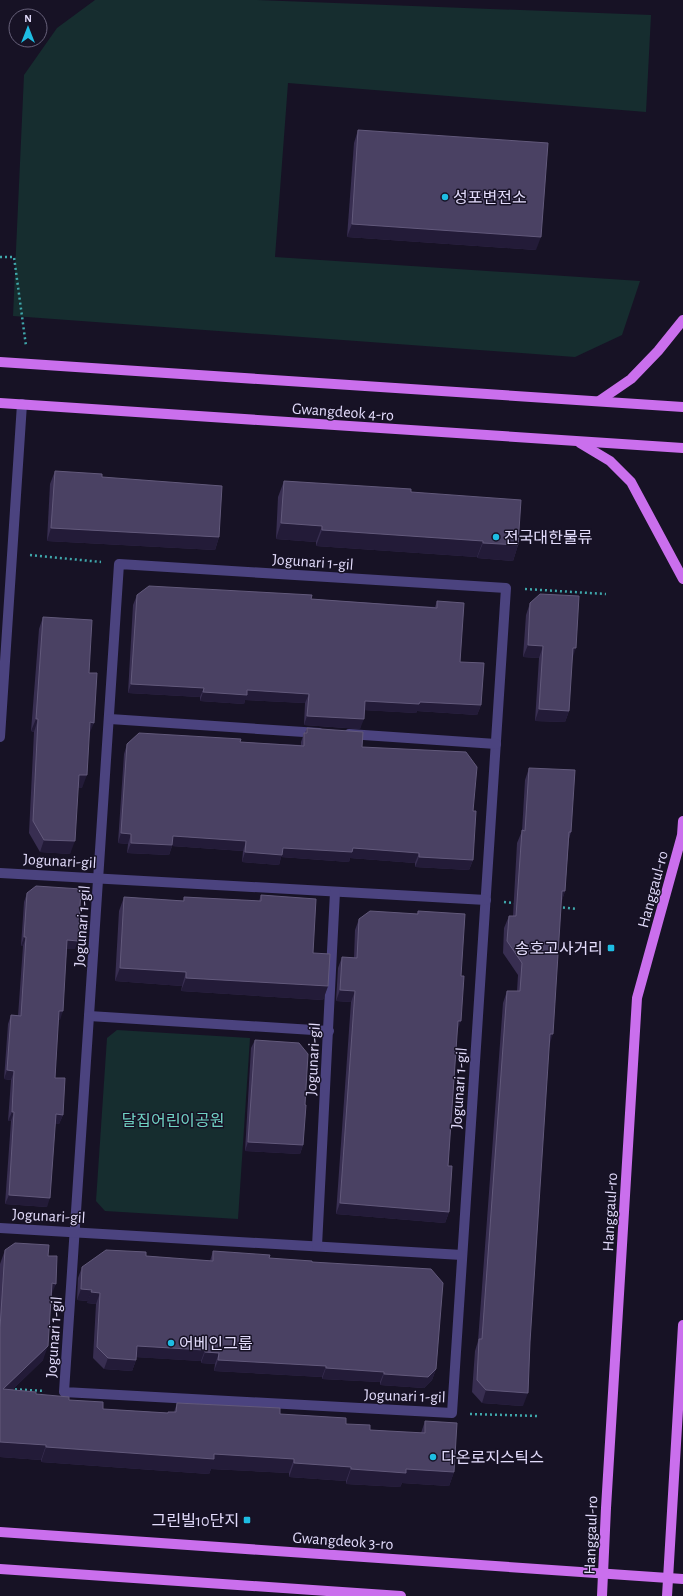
<svg xmlns="http://www.w3.org/2000/svg" width="683" height="1596" font-family="'Alegreya Sans','Noto Sans KR',sans-serif">
	<style>
		.green { fill: #162d2f }
		.lines { fill: none; stroke-linecap: round; stroke-linejoin: round }
		.path { stroke: #3fa7ab; stroke-width: 2.5; stroke-dasharray: 2 3; stroke-linecap: butt }
		.minor { stroke: #4b437f; stroke-width: 10 }
		.major { stroke: #ca6fed; stroke-width: 10 }
		.wall { fill: #382e51 }
		.shaded-wall { fill: #231b38 }
		.building { fill: #4a4163; stroke: #62597b }
		.poi-dot { fill: #1ebde3; stroke: #171225; stroke-width: 1.5 }
		.labels { text-anchor: middle; stroke-width: 3; stroke-linejoin: round; paint-order: stroke }
		.poi-label { font-size: 16px; fill: #e2dbfb; stroke: #171225; text-anchor: start }
		.street-label { font-size: 16px; fill: #e2dbfb; stroke: #171225 }
		.park-label { font-size: 16px; fill: #6fd2c3; stroke: #171225 }
	</style>
	<rect width="100%" height="100%" fill="#171225"/>
	<g class="green">
		<path d="M95 0H257L651 15 646 112 288 83 275 257 640 281 622 335 575 357 13 316 24 75 57 28Z"/>
		<path d="M117 1030 250 1038 238 1219 105 1211 96 1201 107 1038Z"/>
	</g>
	<g class="lines">
		<g class="path">
			<path d="M0 257H14L26 346"/>
			<path d="M30 555 101 562"/>
			<path d="M525 589 606 594"/>
			<path d="M504 902 515 903"/>
			<path d="M558 907 577 909"/>
			<path d="M10 1389 45 1391"/>
			<path d="M470 1414 539 1416"/>
		</g>
		<g class="minor">
			<path d="M119 564 506 588 452 1413 64 1392C83 1116 102 840 119 564Z"/>
			<path d="M110 719 319 733"/>
			<path d="M349 734 496 744"/>
			<path d="M0 737 22 404"/>
			<path d="M0 873 486 900"/>
			<path d="M89 1016 329 1031"/>
			<path d="M0 1228 462 1255"/>
			<path d="M317 1246 335 892"/>
		</g>
		<g class="major">
			<path d="M0 362 683 407"/>
			<path d="M599 401 631 379 658 351 683 320"/>
			<path d="M0 403 683 448"/>
			<path d="M580 443 610 461 631 482 683 579"/>
			<path d="M0 1532 683 1579"/>
			<path d="M0 1569 401 1596"/>
			<path d="M602 1596 606 1508 637 998 682 835 683 821"/>
			<path d="M667 1596 683 1325"/>
		</g>
	</g>
	<g class="wall">
		<path d="M358 130 536 250 347 237 354 143Z"/>
		<path d="M55 471 102 477 219 537 215 550 47 541 50 484Z"/>
		<path d="M284 481 411 492 518 545 513 561 477 558V557L316 546V542L276 539 278 497Z"/>
		<path d="M137 595 311 599 435 607 437 601 460 662 481 705 477 715 417 711 416 713 364 710 360 729 304 725 305 703 245 700 244 704 200 701V697L128 693 133 605Z"/>
		<path d="M530 603 572 657 569 711 565 722 535 721 539 658 523 657 526 615Z"/>
		<path d="M43 617 89 673V735L82 788 78 787 70 854 40 852 29 833 34 732 31 731 39 629Z"/>
		<path d="M307 728 362 747 473 811V860L469 870 415 867V863L350 858 349 862 281 857 279 865 242 862 243 851 172 846 169 855 127 853 128 844 118 843 124 754 127 744 240 742 301 745V742L304 733H305Z"/>
		<path d="M529 768 571 832 569 839 565 891 561 903 549 1046 523 1406 482 1403 472 1392 475 1351 478 1341 503 1003 507 991H517L518 975 503 953 504 928 509 916H513L517 843 522 831 525 780Z"/>
		<path d="M27 893 75 949H67L60 1020H58L55 1078 63 1115 59 1124 55 1123 47 1207 5 1204 11 1121H8L11 1080 4 1079 8 1024 11 1015 18 1016 23 946H21L24 902Z"/>
		<path d="M261 895 313 953 328 986 323 1000 181 991 182 986 115 981 119 911 124 897 183 901 184 897 259 901Z"/>
		<path d="M418 911 457 1032 448 1166 449 1212 445 1223 336 1214 351 1002 336 1001 338 968 342 957 354 958 355 930 359 919 417 914Z"/>
		<path d="M255 1040 305 1105 303 1145 300 1154 245 1151 251 1048Z"/>
		<path d="M5 1250 48 1256 52 1294 43 1360 12 1390 69 1400 103 1409 168 1413 174 1412 177 1403 280 1414 346 1424 370 1430 421 1433 425 1421 454 1472 449 1486 402 1483 400 1487 346 1484V1481L289 1477V1473L211 1469 209 1474 41 1462V1460L0 1457V1264Z"/>
		<path d="M213 1251 269 1258 312 1262 436 1369 432 1380 424 1388 380 1385V1382L322 1379V1377L214 1371 215 1364 201 1363V1361L136 1357V1360L132 1371 104 1369 93 1358 96 1304 87 1303 88 1301 77 1300 78 1278 82 1267 146 1256 210 1261Z"/>
	</g>
	<g class="shaded-wall">
		<path d="M352 224 541 237 536 250 347 237Z"/>
		<path d="M281 523 322 526 316 542 276 539Z"/>
		<path d="M51 528 219 537 215 550 47 541Z"/>
		<path d="M322 530 483 541 477 557 316 546Z"/>
		<path d="M483 543 518 545 513 561 477 558Z"/>
		<path d="M528 645 543 646 539 658 523 657Z"/>
		<path d="M573 648H576L572 660Z"/>
		<path d="M131 684 204 688 200 697 128 693Z"/>
		<path d="M247 690 309 694 305 703 245 700 244 704 200 701 203 692Z"/>
		<path d="M365 701 420 702 481 705 477 715 417 711 416 713 361 710Z"/>
		<path d="M539 709 569 711 565 722 535 721Z"/>
		<path d="M307 716 364 719 360 729 304 725Z"/>
		<path d="M36 719H38L34 732 31 731Z"/>
		<path d="M90 722 94 723 89 735Z"/>
		<path d="M79 775H87L82 788 75 787Z"/>
		<path d="M121 833 131 834 128 844 118 843Z"/>
		<path d="M173 836 246 841 243 851 172 846 169 855 127 853 131 843Z"/>
		<path d="M44 840 75 841 70 854 40 852Z"/>
		<path d="M283 848H353L419 853 415 863 350 858 349 862 281 857 279 865 242 862 245 852Z"/>
		<path d="M419 857 473 860 469 870 415 867Z"/>
		<path d="M562 891H565L561 904Z"/>
		<path d="M24 937H26L23 946H21Z"/>
		<path d="M67 940 78 941 75 949H64Z"/>
		<path d="M120 968 186 972 182 986 115 981Z"/>
		<path d="M186 978 328 986 323 1000 181 991Z"/>
		<path d="M340 990 355 991 351 1002 336 1001Z"/>
		<path d="M59 1011H63L60 1020H55Z"/>
		<path d="M458 1021H461L457 1032H454Z"/>
		<path d="M550 1034H553L549 1047Z"/>
		<path d="M7 1070 14 1071 11 1080 4 1079Z"/>
		<path d="M12 1112H14L11 1121H8Z"/>
		<path d="M56 1114 63 1115 59 1124 53 1123Z"/>
		<path d="M248 1142 303 1145 300 1154 245 1151Z"/>
		<path d="M9 1195 50 1198 47 1207 5 1204Z"/>
		<path d="M340 1203 449 1212 445 1223 336 1214Z"/>
		<path d="M52 1283 56 1284 50 1298Z"/>
		<path d="M81 1289 92 1290 88 1301 77 1300Z"/>
		<path d="M91 1292 100 1293 96 1304 87 1303Z"/>
		<path d="M48 1346 43 1360 0 1402 3 1389Z"/>
		<path d="M137 1346 205 1350 201 1361 133 1357Z"/>
		<path d="M205 1352 219 1353 215 1364 201 1363Z"/>
		<path d="M108 1358 136 1360 132 1371 104 1369Z"/>
		<path d="M218 1360 326 1366 322 1377 214 1371Z"/>
		<path d="M326 1368 384 1372 380 1382 322 1379Z"/>
		<path d="M436 1369 432 1380 424 1388 380 1385 384 1374Z"/>
		<path d="M486 1390 528 1393 523 1406 482 1403Z"/>
		<path d="M0 1442 46 1445 41 1460 0 1457Z"/>
		<path d="M46 1447 214 1454 294 1459 289 1473 211 1469 209 1474 41 1462Z"/>
		<path d="M294 1463 351 1467 346 1481 289 1477Z"/>
		<path d="M351 1469H406L454 1472 449 1486 402 1483 400 1487 346 1484Z"/>
	</g>
	<g class="building">
		<path d="M358 130 548 143 541 237 352 224Z"/>
		<path d="M55 471 102 474V477L222 486 219 537 51 528Z"/>
		<path d="M284 481 411 489V492L521 500 518 545 483 543V541L322 530V526L281 523Z"/>
		<path d="M149 586 312 595 311 599 437 608V601L464 603 460 662 484 663 481 705 420 702 419 704 365 701 364 719 307 716 309 694 247 690V695L203 692 204 688 131 684 137 595Z"/>
		<path d="M540 594 579 596 576 648H573L569 711 539 709 543 646 528 645 530 603Z"/>
		<path d="M43 617 92 620 89 673H97L94 723 90 722 87 775H79L75 841 44 840 33 821 38 719H36Z"/>
		<path d="M307 728 363 732 362 747 466 752 477 767 473 811H476L473 860 419 857V853L353 848 352 852 283 848 282 855 245 852 246 841 173 836 172 845 131 843V834L121 833 127 744 139 733 241 739 240 742 304 746V733H307Z"/>
		<path d="M529 768 575 770 571 832H569L565 891H562L553 1034H550L530 1342 528 1393 486 1390 477 1380 479 1339H482L507 991H520L522 963 507 941 509 916H516L522 830 525 831Z"/>
		<path d="M36 886 81 889 78 941 67 940 63 1011H59L55 1078H65L63 1115 56 1114 50 1198 9 1195 14 1112H12L14 1071 7 1070 11 1015 21 1016 26 937H24L27 893Z"/>
		<path d="M261 895 316 899 313 953 330 954 328 986 186 978V972L120 968 124 897 184 901V897L261 901Z"/>
		<path d="M370 911 418 914V911L465 914 461 976H464L461 1021H458L448 1166H452L449 1212 340 1203 355 991 340 990 342 957 357 958 359 919Z"/>
		<path d="M255 1040 299 1043 308 1054 305 1105H306L303 1145 248 1142Z"/>
		<path d="M15 1243 49 1245 48 1256H57L56 1284 52 1283 48 1346 3 1389 36 1392V1394L69 1397V1400L103 1402V1409L168 1413V1412H176L177 1403 280 1408V1414L346 1418V1424L370 1425V1430L425 1433V1421L457 1423 454 1472 406 1469V1473L351 1469V1467L294 1463V1459L214 1454V1459L46 1447V1445L0 1442V1328L5 1250Z"/>
		<path d="M106 1250 146 1252V1256L213 1261V1251L270 1255 269 1258 312 1261V1262L431 1269 443 1283 436 1369 428 1377 384 1374V1372L326 1368V1366L218 1360 219 1353 205 1352V1350L137 1346 136 1360 108 1358 97 1347 100 1293 91 1292 92 1290 81 1289 82 1267Z"/>
	</g>
	<g class="poi-dot">
		<circle cx="445" cy="197" r="4"/>
		<circle cx="496" cy="537" r="4"/>
		<rect x="607" y="944" width="8" height="8" rx="2"/>
		<circle cx="171" cy="1343" r="4"/>
		<circle cx="433" cy="1457" r="4"/>
		<rect x="243" y="1516" width="8" height="8" rx="2"/>
	</g>
	<g class="labels">
		<g class="poi-label">
			<text x="453" y="203">성포변전소</text>
			<text x="504" y="543">전국대한물류</text>
			<text x="603" y="954" text-anchor="end">송호고사거리</text>
			<text x="179" y="1349">어베인그룹</text>
			<text x="441" y="1463">다온로지스틱스</text>
			<text x="239" y="1526" text-anchor="end">그린빌10단지</text>
		</g>
		<g class="street-label">
			<text transform="translate(343 411) rotate(4)" y="6">Gwangdeok 4-ro</text>
			<text transform="translate(313 561) rotate(4)" y="6">Jogunari 1-gil</text>
			<text transform="translate(60 860) rotate(3)" y="6">Jogunari-gil</text>
			<text transform="translate(652 889) rotate(-75)" y="6">Hanggaul-ro</text>
			<text transform="translate(81 926) rotate(-86)" y="6">Jogunari 1-gil</text>
			<text transform="translate(312 1059) rotate(-87)" y="6">Jogunari-gil</text>
			<text transform="translate(458 1088) rotate(-86)" y="6">Jogunari 1-gil</text>
			<text transform="translate(609 1212) rotate(-87)" y="6">Hanggaul-ro</text>
			<text transform="translate(49 1215) rotate(3)" y="6">Jogunari-gil</text>
			<text transform="translate(53 1337) rotate(-86)" y="6">Jogunari 1-gil</text>
			<text transform="translate(405 1395) rotate(2)" y="6">Jogunari 1-gil</text>
			<text transform="translate(590 1535) rotate(-88)" y="6">Hanggaul-ro</text>
			<text transform="translate(343 1540) rotate(4)" y="6">Gwangdeok 3-ro</text>
		</g>
		<g class="park-label">
			<text x="173" y="1126">달집어린이공원</text>
		</g>
	</g>
	<g transform="translate(28 28)"><circle r="19" fill="#171225" stroke="#68627b"/>
	<path d="M0-3L7 15L0 10L-7 15Z" fill="#1ebde3"/>
	<text y="-6" font-size="11" font-weight="bold" text-anchor="middle" fill="#e2dbfb">N</text>
	</g>
</svg>
